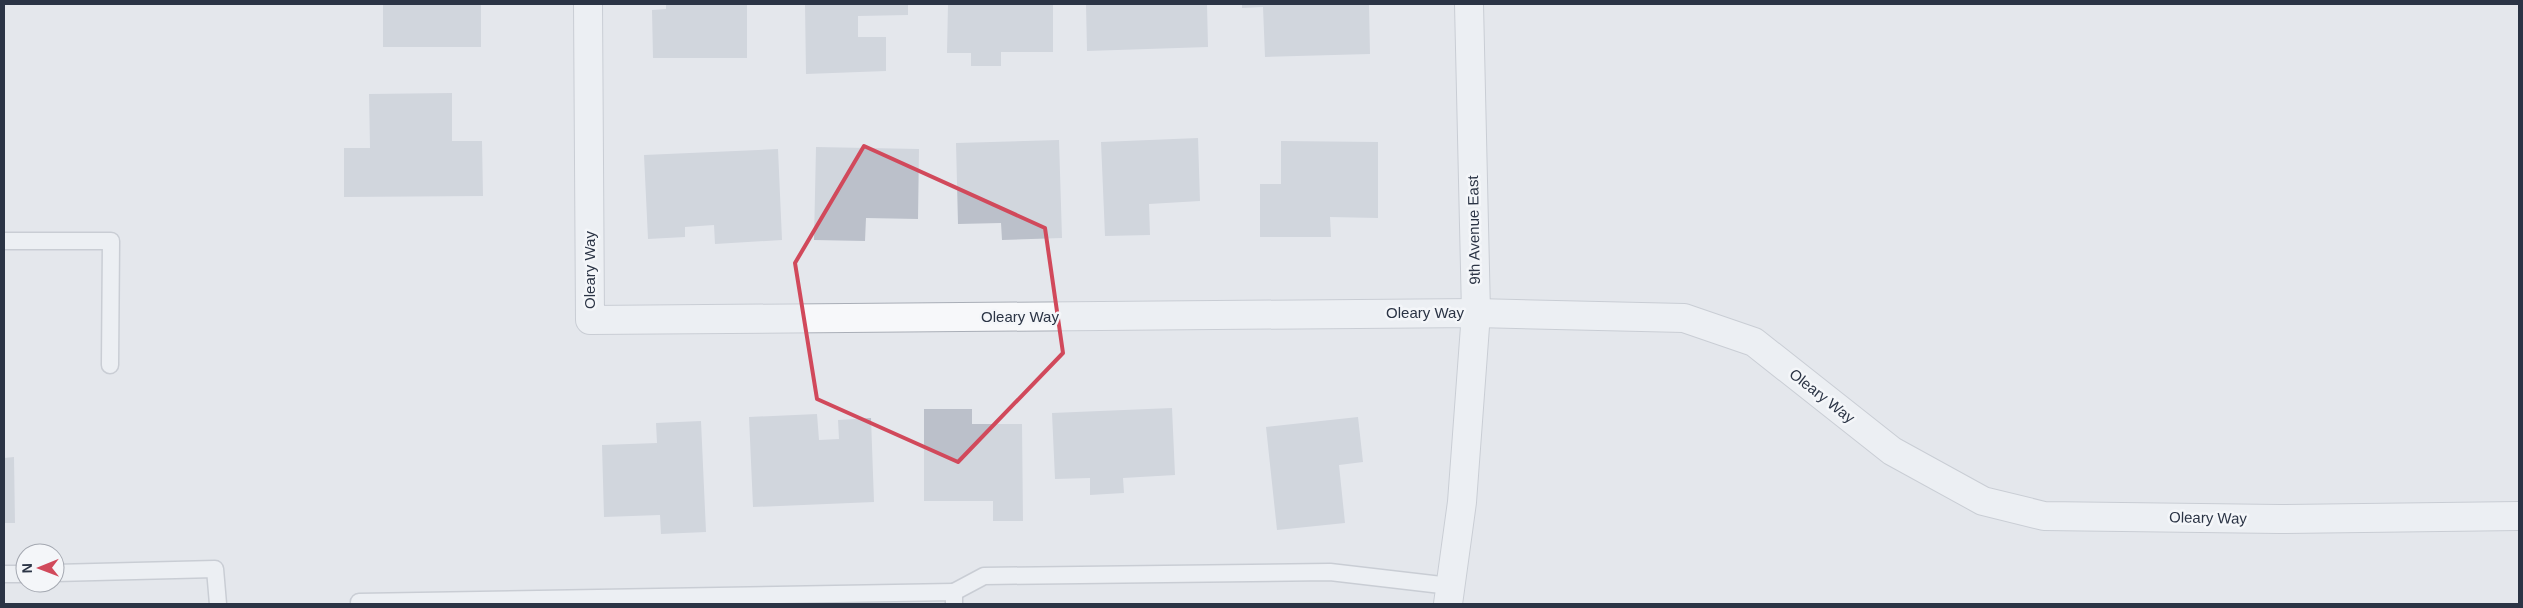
<svg xmlns="http://www.w3.org/2000/svg" width="2523" height="608" font-family="Arial,sans-serif">
	<style>
		.green { fill: #c9d6c5 }
		.building { fill: #bbc0ca }
		.lines { fill: none; stroke-linecap: round; stroke-linejoin: round }
		.service-casing { stroke: #a9aeb7; stroke-width: 19 }
		.minor-casing { stroke: #a9aeb7; stroke-width: 30 }
		.service { stroke: #f7f8fa; stroke-width: 16 }
		.minor { stroke: #f7f8fa; stroke-width: 28 }
		.marked { fill: none; stroke: #d1495b; stroke-width: 4; stroke-linejoin: round }
		.labels { text-anchor: middle; stroke-width: 5; stroke-linejoin: round; paint-order: stroke }
		.street-label { font-size: 15px; fill: #2b3445; stroke: #f4f6f9 }
	</style>
	<rect width="100%" height="100%" fill="#e4e7ec"/>
	<path class="green" d="M1330 602V604H1151Z"/>
	<g class="building">
		<rect x="383" y="4" width="98" height="43"/>
		<path d="M666 4H747V58H653L652 10 666 9Z"/>
		<path d="M805 4H908V15L858 16V37H886V71L806 74Z"/>
		<path d="M948 4H1053V52H1001V66H971V53H947Z"/>
		<path d="M1086 4H1207L1208 47 1087 51Z"/>
		<path d="M1242 4H1369L1370 54 1265 57 1263 7 1242 8Z"/>
		<path d="M452 93V141H482L483 196 344 197V148H370L369 94Z"/>
		<path d="M1198 138 1200 201 1149 204 1150 235 1105 236 1101 142Z"/>
		<path d="M1059 140 1062 238 1002 240 1001 223 958 224 956 143Z"/>
		<path d="M1281 141 1378 142V218L1330 217 1331 237H1260V184H1281Z"/>
		<path d="M816 147 919 149 918 219 866 218 865 241 814 240Z"/>
		<path d="M778 149 782 240 715 244 714 225 685 227V237L648 239 644 155Z"/>
		<path d="M1172 408 1175 475 1123 478 1124 493 1090 495V478L1055 479 1052 413Z"/>
		<path d="M924 409H972V424H1022L1023 521H993V501H924Z"/>
		<path d="M817 414 819 440 839 439 838 420 871 418 874 502 753 507 749 417Z"/>
		<path d="M1358 417 1363 462 1339 465 1345 523 1277 530 1266 427Z"/>
		<path d="M701 421 706 532 661 534 660 515 604 517 602 445 657 443 656 423Z"/>
		<path d="M14 457 15 523H4V458Z"/>
	</g>
	<g class="lines">
		<defs>
			<g id="service">
				<path d="M4 241H111L110 365"/>
				<path d="M55 573 215 569 218 604"/>
				<path d="M4 574H25"/>
				<path d="M954 592 984 576 1330 572 1450 586"/>
				<path d="M359 602 954 592V604"/>
			</g>
			<g id="minor">
				<path d="M588 4 590 320 1476 313 1684 318 1754 342 1892 451 1983 501 2044 516 2279 519 2519 516"/>
				<path d="M1448 604 1462 502 1476 313 1469 4"/>
			</g>
		</defs>
		<use href="#service" class="service-casing"/>
		<use href="#minor" class="minor-casing"/>
		<use href="#service" class="service"/>
		<use href="#minor" class="minor"/>
	</g>
	<path d="M0 0H2523V608H0ZM864 146 1045 228 1063 353 958 462 817 399 795 263Z" fill="#e4e7ec" fill-opacity=".55" fill-rule="evenodd"/>
	<path class="marked" d="M864 146 1045 228 1063 353 958 462 817 399 795 263Z"/>
	<g class="labels">
		<g class="street-label">
			<text transform="translate(1474 230) rotate(-91)" y="5">9th Avenue East</text>
			<text transform="translate(590 270) rotate(-90)" y="5">Oleary Way</text>
			<text x="1425" y="318">Oleary Way</text>
			<text x="1020" y="322">Oleary Way</text>
			<text transform="translate(1822 396) rotate(38)" y="5">Oleary Way</text>
			<text transform="translate(2208 518) rotate(1)" y="5">Oleary Way</text>
		</g>
	</g>
	<rect width="2523" height="608" fill="none" stroke="#2b3445" stroke-width="10"/>
	<g transform="translate(40 568) rotate(269)"><circle r="24" fill="#f4f6f9" stroke="#a4a8b1"/>
	<path d="M0-4L9 19L0 12L-9 19Z" fill="#d1495b"/>
	<text y="-8" font-size="14" font-weight="bold" text-anchor="middle" fill="#2b3445">N</text>
	</g>
</svg>
